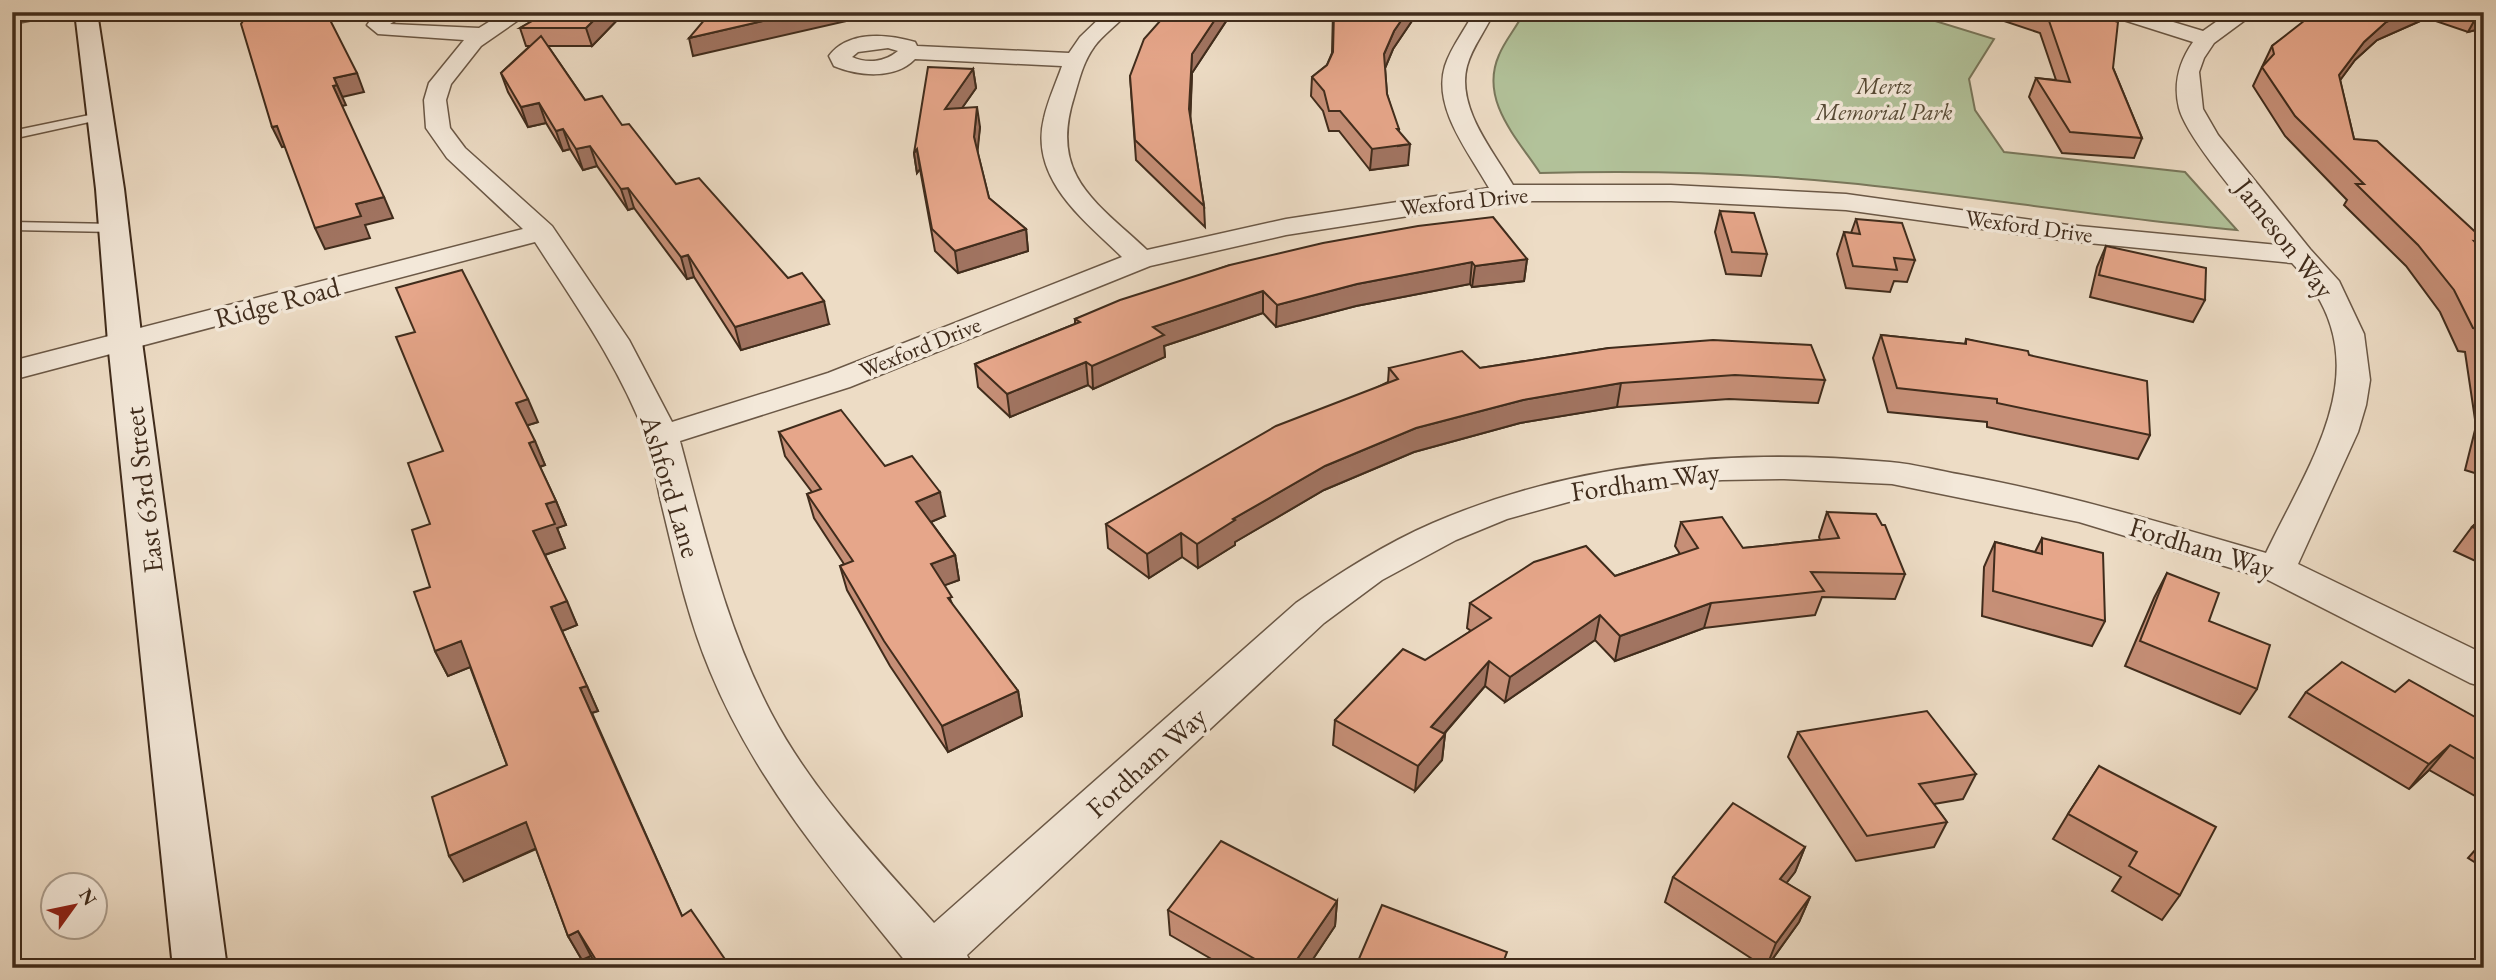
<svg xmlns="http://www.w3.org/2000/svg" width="2496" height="980" font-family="'EB Garamond',serif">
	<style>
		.green { fill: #b2c29a; stroke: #79775b; stroke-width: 2 }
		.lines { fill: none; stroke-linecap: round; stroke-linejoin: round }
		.lane-casing { stroke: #6b5846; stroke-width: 3 }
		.street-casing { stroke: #6b5846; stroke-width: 3 }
		.secondary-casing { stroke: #402c1c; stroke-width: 4 }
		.lane { fill: #f3e8d9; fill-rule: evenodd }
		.street { fill: #f3e8d9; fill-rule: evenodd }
		.secondary { fill: #f3e8d9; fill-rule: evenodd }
		.wall { fill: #c68f77; stroke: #402c1c; stroke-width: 2 }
		.shaded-wall { fill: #a17461; stroke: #402c1c; stroke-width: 2 }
		.building { fill: #e6a68a; stroke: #402c1c; stroke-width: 2 }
		.labels { text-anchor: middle; stroke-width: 7; stroke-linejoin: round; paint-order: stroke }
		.far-park-label { font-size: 23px; font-style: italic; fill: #574a35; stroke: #f3e8d9 }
		.far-street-label { font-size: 23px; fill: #402c1c; stroke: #f3e8d9 }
		.street-label { font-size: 28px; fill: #402c1c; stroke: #f3e8d9 }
	</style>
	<rect width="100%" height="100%" fill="#eddcc5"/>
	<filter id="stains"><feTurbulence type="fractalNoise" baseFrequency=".00286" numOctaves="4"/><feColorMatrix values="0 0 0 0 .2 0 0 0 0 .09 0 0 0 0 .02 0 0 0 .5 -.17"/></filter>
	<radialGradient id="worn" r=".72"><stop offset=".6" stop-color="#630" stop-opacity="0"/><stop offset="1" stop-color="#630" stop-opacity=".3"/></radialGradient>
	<path class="green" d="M1524 12H1906L1994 39 1969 79 1975 110 2004 152 2185 172 2237 230C2110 218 1985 198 1858 184 1753 173 1646 170 1540 173 1517 138 1479 100 1499 55 1505 40 1517 27 1524 12Z"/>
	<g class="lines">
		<defs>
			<g id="lane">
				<path d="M48 12H74L12 24V18Z"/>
				<path d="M99 113 105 117 103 119 12 139V131Z"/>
				<path d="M12 222 114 224 121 228 114 232 12 230Z"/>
			</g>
			<path id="street" d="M380 12H409L390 24 479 28 505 12H530L481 46 451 84 446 100 450 128 465 148 552 226 629 340 672 422 828 373 1122 257C1084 220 1029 179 1044 118 1048 100 1056 83 1062 66L915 59C895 80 858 76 834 66L829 56C848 30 888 34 915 42L917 46 1069 53 1080 37 1106 12H1128C1118 25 1103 34 1094 47 1083 62 1079 80 1074 97 1049 176 1096 202 1147 250L1286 219 1489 188C1470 154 1432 108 1445 66 1451 47 1465 30 1474 12H1494C1486 30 1472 47 1467 66 1456 108 1494 152 1513 185H1671L1846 194 2068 225 2278 245C2254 215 2187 140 2179 108 2173 83 2179 62 2193 42L2111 16 2108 12H2140L2203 31 2230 12H2256L2214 43 2204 58 2199 72 2203 109 2218 135 2310 249 2339 281 2364 334 2370 380 2366 405 2358 432 2298 564 2484 654V687L2470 683 2264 578 2079 522 1892 484 1784 479 1722 480 1675 483 1590 496 1507 519 1456 540 1382 580 1324 623 967 955 973 968H911C835 875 756 783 710 671 687 616 675 559 661 502 656 481 653 456 645 435 619 366 575 304 535 242L12 380V361L523 229 447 158 426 128 424 100 429 83 464 40 378 34 367 25 374 15ZM888 48 898 51C885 62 867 64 852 57L858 52ZM1505 201H1671L1846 210 2068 241 2292 263C2384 360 2313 455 2266 553 2166 524 2066 494 1963 475 1939 471 1915 464 1890 462 1736 448 1576 461 1433 523 1384 544 1340 573 1296 603L934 923C876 858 812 791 771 713 726 627 705 534 680 441L850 387 1150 266 1286 235Z"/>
			<path id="secondary" d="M75 12H97L124 189 142 342 227 968H173L108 342 96 189Z"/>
		</defs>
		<use href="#lane" class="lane-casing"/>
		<use href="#street" class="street-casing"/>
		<use href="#secondary" class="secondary-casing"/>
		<use href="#lane" class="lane"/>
		<use href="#street" class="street"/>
		<use href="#secondary" class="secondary"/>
	</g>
	<g class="wall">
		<path d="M548 12H625L592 46H548L585 100 622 125 676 184 829 324 741 350 694 277 687 279 634 208 628 210 597 166 583 170 570 149 563 151 546 123 528 127 508 92 501 73 530 46H526L520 28Z"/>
		<path d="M1333 12H1418L1393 49 1385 68 1387 94 1408 165 1370 170 1339 131H1329L1323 111 1311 96 1312 77 1327 65 1332 53Z"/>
		<path d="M1977 12H2117L2113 20V68L2142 138 2134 158 2062 153 2029 97 2036 78 2056 80 2040 33Z"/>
		<path d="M2320 12H2484V28L2468 32 2427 18 2377 40 2355 60 2340 80 2354 139 2484 240V245L2481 249 2484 252V476L2465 470 2476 426 2465 352 2458 351 2440 312 2406 266 2344 205 2347 200 2285 136 2253 86 2272 46Z"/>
		<path d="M1229 17 1192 73 1190 117 1204 206 1205 227 1136 160 1130 76Z"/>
		<path d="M973 69 976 88 962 108 980 127 977 150 989 198 1026 229 1028 251 958 273 935 251 920 169 917 173 914 153Z"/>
		<path d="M1720 211 1767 254 1761 276 1726 274 1715 232Z"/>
		<path d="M1856 219 1915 260 1907 282 1894 281 1890 292 1846 288 1837 254 1844 232 1851 233Z"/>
		<path d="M2106 246 2205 300 2193 322 2090 297 2097 267Z"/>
		<path d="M1527 259 1524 281 1472 287 1470 284 1356 306 1276 327 1263 313 1164 346 1165 357 1093 389 1088 385 1010 417 978 387 975 364 1075 324V319L1230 265Z"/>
		<path d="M1881 335 1965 344 1966 339 2029 355 2150 435 2138 459 1987 427V422L1888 412 1873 358Z"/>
		<path d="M1609 348 1825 380 1818 403 1729 399 1617 407 1520 423 1414 452 1324 490 1235 542V545L1198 568 1182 557 1149 578 1108 548 1106 524 1388 382 1389 368H1480Z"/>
		<path d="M538 422 527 425 545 465 540 467 556 501 566 525 557 528 565 548 545 555 577 625 562 631 598 711 592 713 682 916 731 968H598L591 956 582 960 568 936 536 849 464 881 507 765 470 667 448 676 435 651 430 587V524L443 451Z"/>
		<path d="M779 432 885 466 945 516 931 522 955 555 959 580 944 585 953 606 1018 691 1022 716 948 752 890 666 847 590 840 566 844 564 814 518 807 494 812 492 785 456Z"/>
		<path d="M1827 512 1905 574 1895 599 1822 597 1815 615 1704 628 1615 661 1595 640 1505 702 1485 686 1444 734H1445L1442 760 1415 791 1333 745 1335 720 1471 631 1467 628 1470 603 1615 576 1680 554 1675 546 1681 522 1743 548 1820 540 1819 537Z"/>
		<path d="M2484 516V565L2454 551 2472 527Z"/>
		<path d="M2042 538 2105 621 2092 646 1982 616 1984 567 1995 542 2035 552Z"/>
		<path d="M2167 573 2209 621 2257 689 2240 714 2125 666 2154 598Z"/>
		<path d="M2306 692H2395L2484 722V801L2429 770 2409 789 2289 717Z"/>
		<path d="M1798 732 1976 774 1963 799 1934 804 1947 822 1934 847 1856 861 1788 757Z"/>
		<path d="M2099 766 2180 895 2162 920 2112 891 2121 877 2053 839 2068 814Z"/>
		<path d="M2484 840V868L2468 858Z"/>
		<path d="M1805 847 1795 872 1786 883 1810 897 1799 922 1766 968 1665 902 1673 877Z"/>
		<path d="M1337 901 1335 926 1307 968H1227L1170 935 1168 910Z"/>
	</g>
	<g class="shaded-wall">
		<path d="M602 12H625L592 46 586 28Z"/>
		<path d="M802 12H863L864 17 693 56 689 38Z"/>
		<path d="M1220 12H1232L1192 73 1190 129 1189 109 1192 54Z"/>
		<path d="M1407 12H1418L1393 49 1383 73 1384 54 1394 31Z"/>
		<path d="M2093 12H2117L2114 20 2084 31 2091 13Z"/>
		<path d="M2409 12H2430L2427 18 2377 40 2355 60 2330 94 2339 75 2364 42 2386 22Z"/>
		<path d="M2484 13V28L2468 32 2478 14Z"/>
		<path d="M973 69 976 88 948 128 945 109Z"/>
		<path d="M357 73 364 92 342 97 334 78Z"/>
		<path d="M337 85 346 105 342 106 333 86Z"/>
		<path d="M539 103 546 123 528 127 521 107Z"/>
		<path d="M977 107 980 127 977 157 974 137Z"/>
		<path d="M277 126 287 146 282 147 272 127Z"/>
		<path d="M563 129 570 149 563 151 556 131Z"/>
		<path d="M1397 129H1399L1398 146 1410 144 1408 165 1370 170 1372 149Z"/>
		<path d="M590 146 597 166 583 170 576 149Z"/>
		<path d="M917 149 920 169 917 173 914 153Z"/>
		<path d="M628 188 634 208 628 210 621 189Z"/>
		<path d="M384 197 393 218 365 225 370 238 325 249 315 228 356 204Z"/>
		<path d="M1026 229 1028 251 958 273 955 251Z"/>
		<path d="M688 255 694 277 687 279 681 257Z"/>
		<path d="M1527 259 1524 281 1472 287 1475 266Z"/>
		<path d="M1472 262 1470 284 1356 306 1276 327 1277 305 1357 284Z"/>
		<path d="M1263 291V313L1164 346 1165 357 1093 389 1092 366 1153 327Z"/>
		<path d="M824 301 829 324 741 350 735 327Z"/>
		<path d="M1086 362 1088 385 1010 417 1007 394Z"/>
		<path d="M1621 383 1617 407 1520 423 1414 452 1324 490 1235 542V545L1198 568 1197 544 1233 519 1325 466 1416 428 1523 400Z"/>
		<path d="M528 399 538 422 525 426 516 403Z"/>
		<path d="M535 441 545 465 538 467 529 443Z"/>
		<path d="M940 492 945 516 921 526 916 502Z"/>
		<path d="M556 501 566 525 557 528 565 548 544 555 533 531 546 504Z"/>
		<path d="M1181 533 1182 557 1149 578 1147 554Z"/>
		<path d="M955 555 959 580 935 589 931 564Z"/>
		<path d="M567 601 577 625 562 631 551 607Z"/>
		<path d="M1711 603 1704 628 1615 661 1620 636Z"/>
		<path d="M1600 615 1595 640 1505 702 1510 677Z"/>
		<path d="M461 641 473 666 448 676 435 651Z"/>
		<path d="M1489 661 1485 686 1428 752 1431 727Z"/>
		<path d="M587 686 598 711 591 713 580 688Z"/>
		<path d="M1018 691 1022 716 948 752 942 726Z"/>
		<path d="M1445 734 1442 760 1415 791 1418 766Z"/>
		<path d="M2450 745 2429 770 2409 789 2429 764Z"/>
		<path d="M526 822 539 847 464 881 449 856Z"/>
		<path d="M1805 847 1795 872 1770 904 1780 879Z"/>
		<path d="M1810 897 1799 922 1766 968 1776 943Z"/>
		<path d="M1337 901 1335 926 1307 968H1291Z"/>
		<path d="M578 931 591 956 582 960 568 936Z"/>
	</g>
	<g class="building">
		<path d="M249 12H326L357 73 334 78 337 85 333 86 384 197 356 204 361 216 315 228 277 126 272 127 241 24Z"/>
		<path d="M548 12H602L586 28H520Z"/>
		<path d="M711 12H802L689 38Z"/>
		<path d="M1168 12H1220L1192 54 1189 109 1204 206 1135 140 1130 76 1144 39Z"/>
		<path d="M1334 12H1407L1394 31 1384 54 1387 94 1399 129H1397L1410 144 1372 149 1340 111H1329L1324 91 1312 77 1327 65 1333 52Z"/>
		<path d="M2037 12H2093L2091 13 2118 22 2113 68 2142 138 2070 132 2036 78 2070 82 2047 15Z"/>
		<path d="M2320 12H2409L2386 22 2364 42 2339 75 2354 139 2377 141 2484 240V242L2474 241 2484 252V355L2479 329 2473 328 2454 290 2418 245 2356 184H2364L2295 116 2262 67 2274 54 2272 46 2309 17Z"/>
		<path d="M541 36 585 100 602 96 622 125 629 124 676 184 699 178 788 278 802 273 824 301 735 327 688 255 681 257 628 188 621 189 590 146 576 149 563 129 556 131 539 103 521 107 501 73Z"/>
		<path d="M928 67 973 69 945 109 977 107 974 137 989 198 1026 229 955 251 932 229 917 149 914 153Z"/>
		<path d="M1720 211 1754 213 1767 254 1732 252Z"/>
		<path d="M1493 217 1527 259 1475 266 1472 262 1357 284 1277 305 1263 291 1153 327 1164 335 1092 366 1086 362 1007 394 975 364 1080 322 1075 319 1120 300 1230 265 1323 243 1418 226Z"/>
		<path d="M1856 219 1902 223 1915 260 1894 258 1897 270 1853 266 1844 232 1860 234Z"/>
		<path d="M2106 246 2206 268 2205 300 2099 275Z"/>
		<path d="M462 270 528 399 516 403 535 441 529 443 556 501 546 504 555 524 533 531 567 601 551 607 587 686 580 688 682 916 691 910 731 968H601L578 931 568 936 526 822 449 856 432 797 507 765 461 641 435 651 414 592 430 587 412 530 430 524 408 463 443 451 396 337 415 332 396 288Z"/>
		<path d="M1881 335 1966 344V339L2028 351 2029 355 2147 381 2150 435 1997 403V399L1897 388Z"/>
		<path d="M1713 340 1811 345 1825 380 1735 375 1621 383 1523 400 1416 428 1325 466 1233 519 1235 520 1197 544 1181 533 1147 554 1106 524 1276 426 1398 379 1389 368 1462 351 1480 368 1609 348Z"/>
		<path d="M841 410 885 466 912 456 940 492 916 502 955 555 931 564 952 597 948 598 1018 691 942 726 884 641 840 566 853 561 807 494 821 489 779 432Z"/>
		<path d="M1827 512 1876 514 1882 525H1885L1905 574 1811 572 1824 591 1711 603 1620 636 1600 615 1510 677 1489 661 1431 727 1445 734 1418 766 1335 720 1403 649 1425 660 1491 618 1470 603 1534 562 1586 546 1615 576 1698 548 1681 522 1722 517 1743 548 1839 538Z"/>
		<path d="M2484 516V532L2472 527Z"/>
		<path d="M2042 538 2103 553 2105 621 1993 591 1995 542 2042 554Z"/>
		<path d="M2167 573 2219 593 2209 621 2270 645 2257 689 2140 641Z"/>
		<path d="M2342 662 2395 692 2409 680 2484 722V764L2450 745 2429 764 2306 692Z"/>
		<path d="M1927 711 1976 774 1919 784 1947 822 1867 836 1798 732Z"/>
		<path d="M2099 766 2216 827 2180 895 2129 866 2137 852 2068 814Z"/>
		<path d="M1733 803 1805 847 1780 879 1810 897 1776 943 1673 877Z"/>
		<path d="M1221 841 1337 901 1291 968H1271L1168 910Z"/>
		<path d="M1382 905 1507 952 1501 968H1355Z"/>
	</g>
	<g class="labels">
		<g class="far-park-label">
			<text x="1884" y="94">Mertz<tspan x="1884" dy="26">Memorial Park</tspan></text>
		</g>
		<g class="far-street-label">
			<text transform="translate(1464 201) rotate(-6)" y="8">Wexford Drive</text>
			<text transform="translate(2029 226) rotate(8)" y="8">Wexford Drive</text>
			<text transform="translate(920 347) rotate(-22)" y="8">Wexford Drive</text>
		</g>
		<g class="street-label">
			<text transform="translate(2285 238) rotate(52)" y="10">Jameson Way</text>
			<text transform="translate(277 302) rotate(-15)" y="10">Ridge Road</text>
			<text transform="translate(1645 481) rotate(-8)" y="10">Fordham Way</text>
			<text transform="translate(671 486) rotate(73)" y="10">Ashford Lane</text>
			<text transform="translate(143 490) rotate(-97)" y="10">East 63rd Street</text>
			<text transform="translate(2202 547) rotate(17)" y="10">Fordham Way</text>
			<text transform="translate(1146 762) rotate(-42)" y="10">Fordham Way</text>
		</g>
	</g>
	<rect width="2496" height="980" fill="none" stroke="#eddcc5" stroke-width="42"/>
	<rect x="14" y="14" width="2468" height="952" fill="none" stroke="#402c1c" stroke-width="3.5"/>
	<rect x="21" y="21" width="2454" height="938" fill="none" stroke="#402c1c" stroke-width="2"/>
	<g transform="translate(74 906) rotate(57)"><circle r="33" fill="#f3e8d9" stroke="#ab9d8d" stroke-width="2"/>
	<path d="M0-5L12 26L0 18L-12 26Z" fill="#8f2418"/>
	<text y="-10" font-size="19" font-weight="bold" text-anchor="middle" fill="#402c1c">N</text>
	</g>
	<rect width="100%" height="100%" filter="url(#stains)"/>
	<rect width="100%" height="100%" fill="url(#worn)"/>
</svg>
